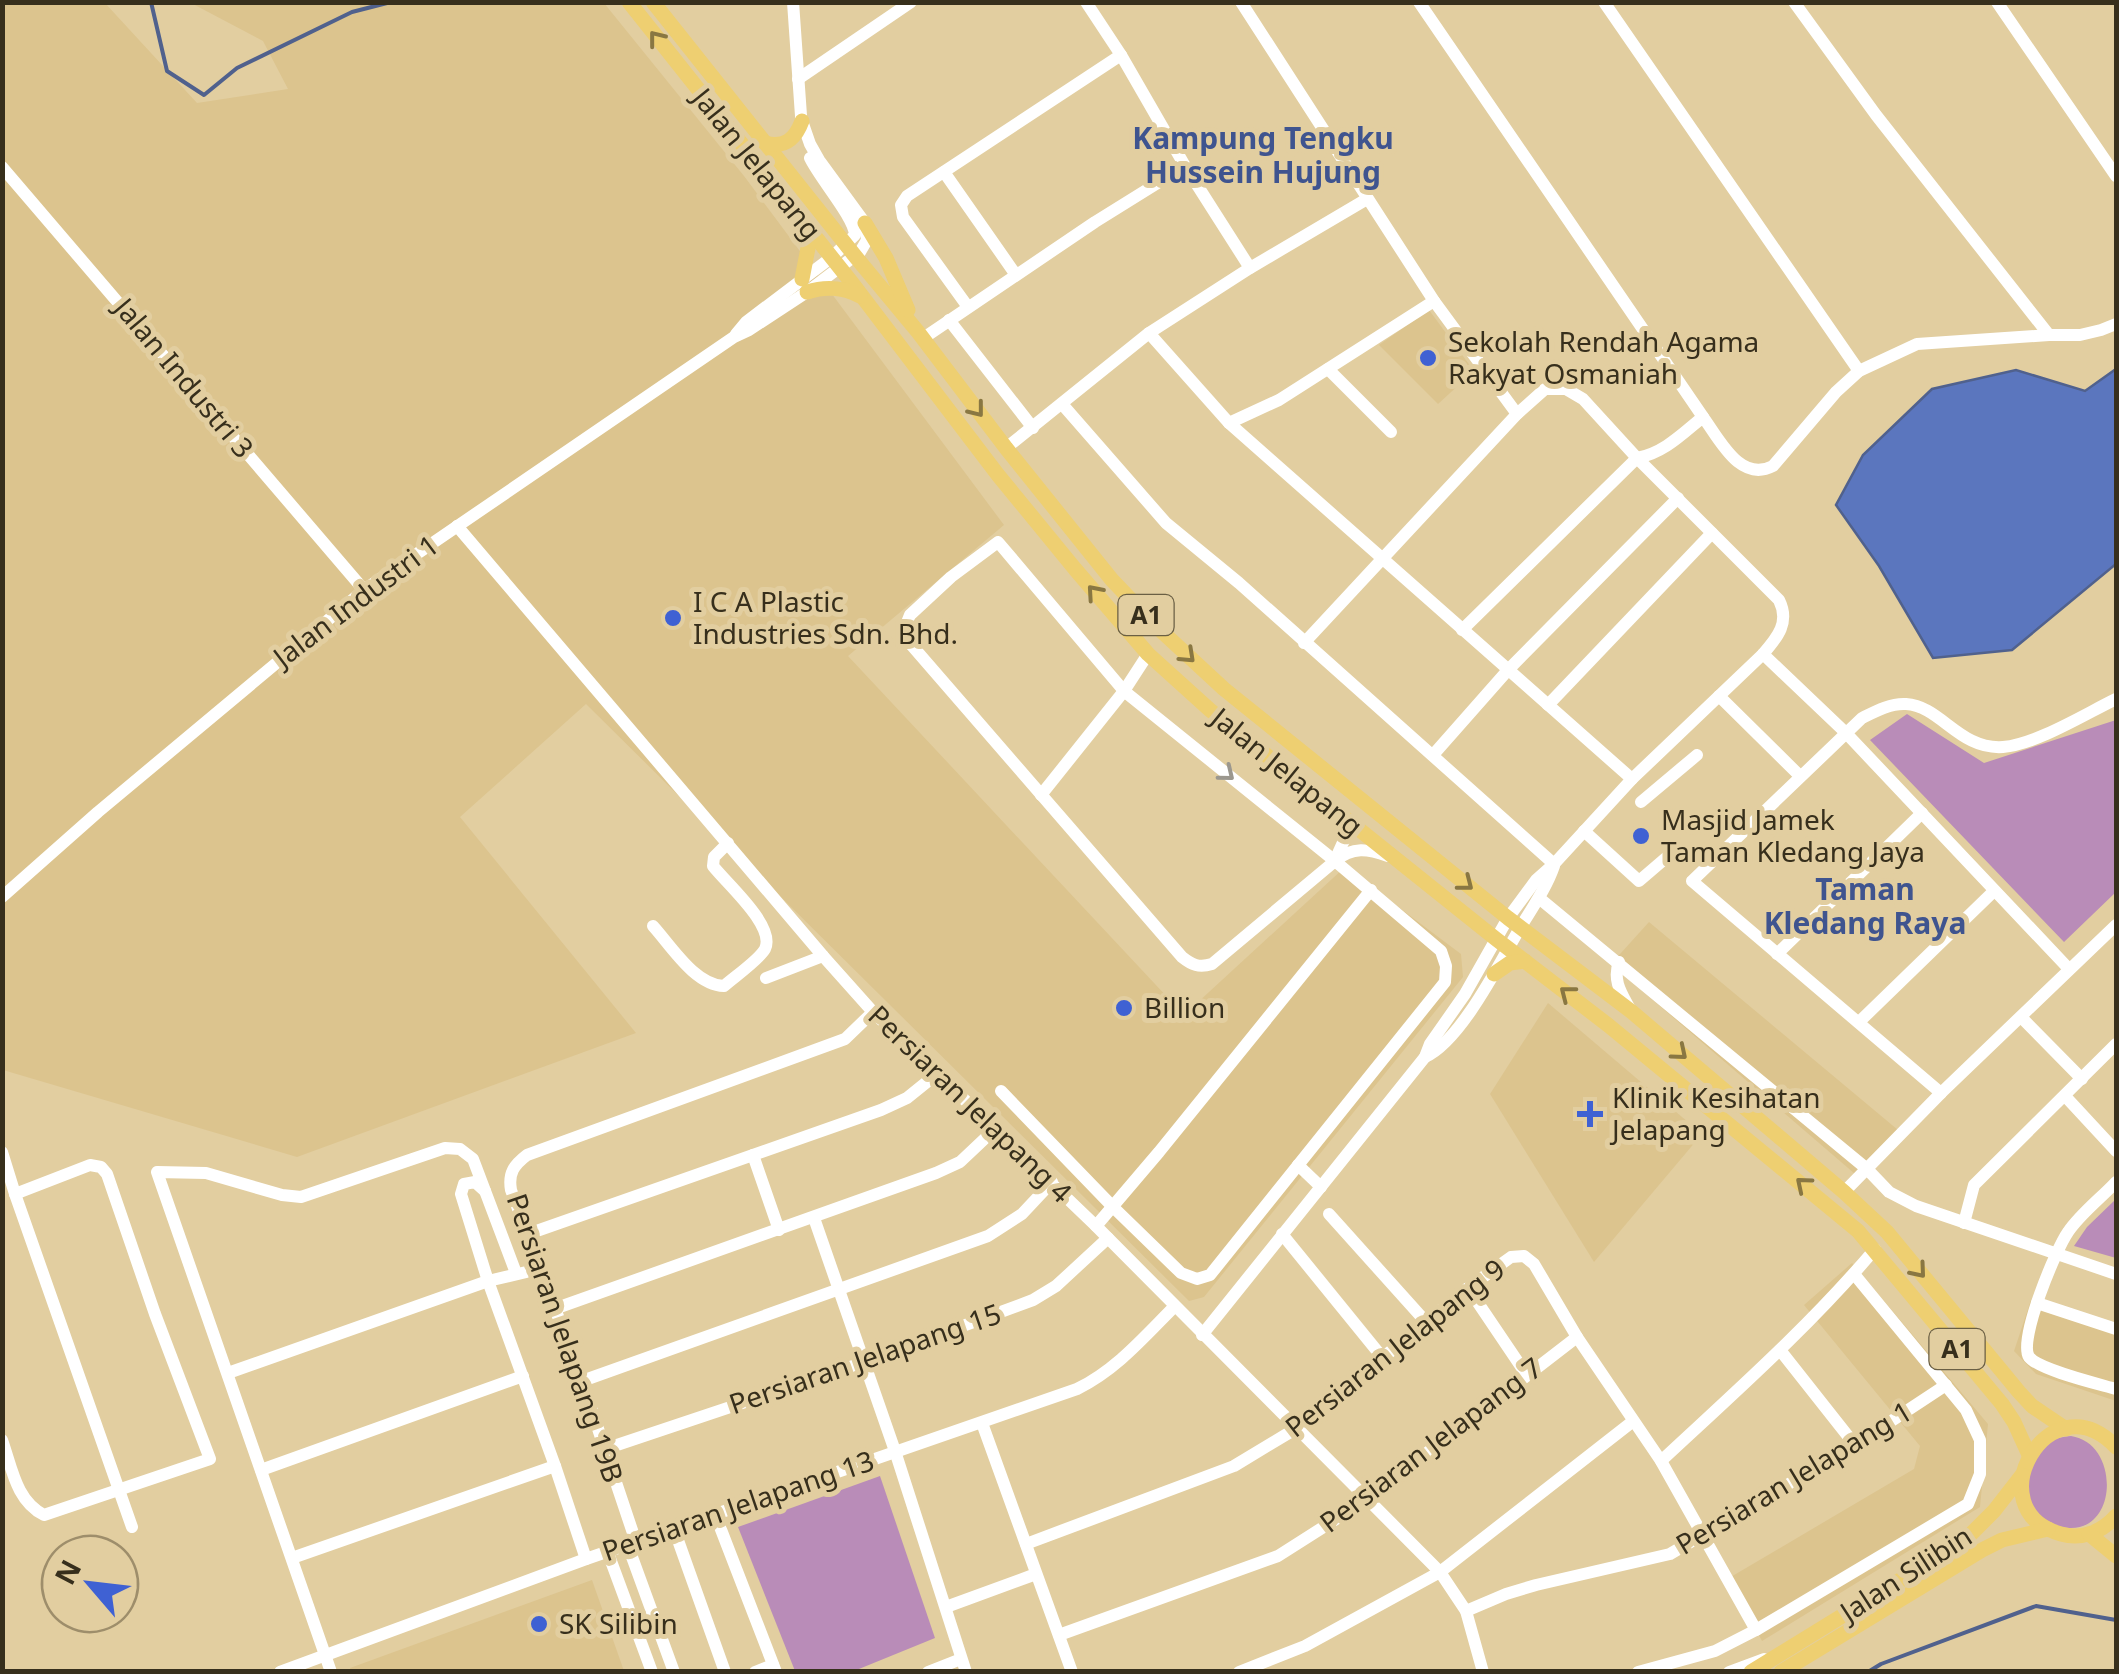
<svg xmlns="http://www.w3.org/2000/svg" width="2119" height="1674" font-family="'Noto Sans',sans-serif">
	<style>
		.built { fill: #dcc48e }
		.green { fill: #b98cb8 }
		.water { fill: #5b76be; stroke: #50618d; stroke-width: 2.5 }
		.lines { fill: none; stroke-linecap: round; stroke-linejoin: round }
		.stream { stroke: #50618d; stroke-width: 4 }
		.minor { stroke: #fff; stroke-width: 12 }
		.major { stroke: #eecf71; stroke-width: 15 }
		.oneway { stroke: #897742 }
		.oneway2 { stroke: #9b978e }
		.poi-dot { fill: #3f61d3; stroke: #e2cea0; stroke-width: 4 }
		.labels { text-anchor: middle; stroke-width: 10; stroke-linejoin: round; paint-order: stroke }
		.shield { fill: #e2cea0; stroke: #6a5f44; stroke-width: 2.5 }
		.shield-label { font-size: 25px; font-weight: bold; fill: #372f1c }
		.street-label { font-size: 28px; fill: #372f1c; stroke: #e2cea0 }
		.poi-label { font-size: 28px; fill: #372f1c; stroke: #e2cea0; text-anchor: start }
		.neighbourhood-label { font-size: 30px; font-weight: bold; fill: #3f548f; stroke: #e2cea0 }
	</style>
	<rect width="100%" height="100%" fill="#e2cea0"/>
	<g class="built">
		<path d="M2 3H105L197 103 288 89 263 41 191 3H604L744 176 1004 525 848 656 1184 1015 1345 867 1461 954 1463 977 1204 1297 1189 1301 586 704 460 817 636 1033 297 1157 3 1070Z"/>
		<path d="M1429 310 1474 371 1438 404 1379 345Z"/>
		<path d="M1649 922 1904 1135 1862 1180 1611 964Z"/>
		<path d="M1548 1003 1702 1134 1594 1262 1490 1094Z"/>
		<path d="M1852 1263 1988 1424 1980 1507 1762 1641 1729 1578 1914 1469 1920 1446 1804 1305Z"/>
		<path d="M2031 1300 2116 1330V1401L2036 1374 2014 1351Z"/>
		<path d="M592 1580 624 1671H351L350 1668Z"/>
	</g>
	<g class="green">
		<path d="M1907 714 1984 763 2116 720V892L2064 942 1870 740Z"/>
		<path d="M2116 1199V1258L2074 1246 2087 1227Z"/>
		<path d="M2071 1436C2119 1443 2119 1529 2070 1528 2063 1528 2053 1526 2047 1522 2039 1517 2032 1505 2026 1498 2032 1465 2029 1440 2071 1436Z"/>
		<path d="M880 1476 935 1638 854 1671H795L738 1527Z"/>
	</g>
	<path class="water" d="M2116 369V564L2012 650 1933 658 1879 566 1836 505 1863 455 1932 389 2016 370 2085 391Z"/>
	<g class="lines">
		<g class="stream">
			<path d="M151 2 167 71 204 95 237 68 352 12 391 2"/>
			<path d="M1868 1672 1881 1664 2036 1606 2116 1620"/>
		</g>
		<g class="minor">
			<path d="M793 2 802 130"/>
			<path d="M1086 2 1121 55 1185 166 1250 268"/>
			<path d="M1241 2 1434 301 1517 414"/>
			<path d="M1419 2 1703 417"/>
			<path d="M1604 2 1859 371"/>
			<path d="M1794 2 1876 115 2049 335"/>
			<path d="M1997 2 2116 176"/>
			<path d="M798 79 911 2"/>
			<path d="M2 167 364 590"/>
			<path d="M944 172 1016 275"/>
			<path d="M968 307 903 217 901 205 907 196 1121 55"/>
			<path d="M949 320 1033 428"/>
			<path d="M1149 333 1229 423 1632 779"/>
			<path d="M736 334 746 322 832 257 855 235C854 217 820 179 810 158"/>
			<path d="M922 339 1095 222 1185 166"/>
			<path d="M1328 369 1391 432"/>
			<path d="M1062 404 1166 523 1239 583 1554 864"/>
			<path d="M1229 423 1279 400 1434 301"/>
			<path d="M1006 448 1149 333 1250 268 1367 199"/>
			<path d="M457 526 823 956 873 1012 1096 1226 1440 1572 1466 1611 1483 1672"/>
			<path d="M1462 630 1637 458C1664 453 1682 434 1703 417 1720 440 1740 483 1773 466L1836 392 1859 371 1917 344 2049 335H2080L2101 330 2116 324"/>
			<path d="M1763 654 1846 733 2069 969"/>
			<path d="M1719 696 1800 776"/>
			<path d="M1548 705 1712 533"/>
			<path d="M1433 755 1508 670 1678 498"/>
			<path d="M1041 795 1124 691 1148 654"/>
			<path d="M1641 802 1697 755"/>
			<path d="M1336 812 1345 838 1336 858"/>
			<path d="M1584 831 1639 881 1674 851"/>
			<path d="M2 897 98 812 364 590 734 337 749 330 807 292 860 252 867 240 865 223 819 160 810 144 802 121"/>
			<path d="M1539 898 1867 1169 1889 1192 1916 1206 2116 1274"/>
			<path d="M653 926C672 947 695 985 724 986 734 977 759 960 765 949 776 926 727 884 713 866L714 857 728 843"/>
			<path d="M1777 954 1922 813"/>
			<path d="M1619 962C1612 981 1622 994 1631 1011"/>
			<path d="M766 978 823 956"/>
			<path d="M2021 1017 2082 1079"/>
			<path d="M1859 1022 1994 891"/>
			<path d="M1425 1057C1461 1041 1500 962 1520 928 1532 908 1546 889 1554 866"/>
			<path d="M1001 1091 1113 1207 1181 1273 1197 1279 1210 1275 1445 982 1446 966 1441 951 1335 861 1124 691 998 542 951 577 910 615 904 630 908 641 1182 957C1192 965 1199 968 1212 964L1335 861C1353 846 1368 849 1388 856"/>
			<path d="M1941 1093 1692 881 1862 718C1876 711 1891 703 1906 704 1941 706 1959 750 2003 747 2037 744 2085 714 2116 699"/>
			<path d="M2065 1096 2116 1151"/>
			<path d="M2 1152 15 1194 132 1527"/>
			<path d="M753 1155 779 1230"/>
			<path d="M1298 1165 1321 1187"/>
			<path d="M2116 1182C2101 1198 2080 1214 2068 1232 2056 1249 2018 1340 2029 1357 2039 1370 2099 1384 2116 1389"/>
			<path d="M485 1191 475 1182 464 1184 461 1194 488 1281 555 1466 586 1559"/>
			<path d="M1844 1192 1941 1093 2116 925"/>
			<path d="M1329 1214 1426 1322"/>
			<path d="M814 1218 895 1451 966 1672"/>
			<path d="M1964 1223 1974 1185 2116 1044"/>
			<path d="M1096 1226 1159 1152 1371 890"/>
			<path d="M528 1234 881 1110 907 1098 938 1073"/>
			<path d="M1282 1234 1382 1357"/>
			<path d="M1468 1288 1526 1374"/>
			<path d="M2037 1303 2116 1329"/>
			<path d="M554 1309 936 1173 960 1162 995 1129"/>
			<path d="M1202 1335 1425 1057 1430 1044 1465 994 1508 918 1536 880 1554 864 1632 779 1763 654C1778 637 1790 622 1779 600L1637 458 1583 399 1566 389H1545L1517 414 1304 643"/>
			<path d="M1780 1350 1855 1445"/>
			<path d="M228 1373 488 1281 539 1269"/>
			<path d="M582 1381 988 1236 1022 1214 1052 1182"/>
			<path d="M982 1423 1072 1672"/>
			<path d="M2 1440C12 1468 16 1501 44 1515L210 1459 155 1314 107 1174 101 1167 90 1165 15 1194"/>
			<path d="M605 1449 865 1362 1033 1300 1056 1286 1108 1238"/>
			<path d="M1661 1461C1734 1393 1810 1326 1875 1249"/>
			<path d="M261 1470 523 1376"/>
			<path d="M715 1514 776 1672"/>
			<path d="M674 1529 725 1672"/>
			<path d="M636 1542 582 1381 511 1190C508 1173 514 1165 527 1155L845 1039 873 1012"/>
			<path d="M1026 1544 1234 1466 1297 1428 1468 1288 1511 1257 1524 1256 1534 1264 1577 1337 1661 1461 1756 1630"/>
			<path d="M628 1546 674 1672"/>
			<path d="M608 1553 652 1672"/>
			<path d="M292 1558 555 1466"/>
			<path d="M946 1607 1036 1574"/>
			<path d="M1466 1611 1506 1594 1536 1585 1670 1554 1855 1445 1946 1385"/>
			<path d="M1059 1635 1278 1556 1366 1500 1577 1337"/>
			<path d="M280 1672 586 1559 1077 1389C1116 1370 1144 1337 1174 1307"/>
			<path d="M331 1672 157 1172 206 1173 282 1195 301 1197 445 1148 460 1149 473 1159 516 1273"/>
			<path d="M755 1672 773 1665"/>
			<path d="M928 1672 961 1659"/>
			<path d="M1239 1672 1305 1646 1440 1572 1632 1422"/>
			<path d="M1638 1672 1715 1651 1756 1630 1968 1504 1980 1474V1440L1966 1410 1854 1274"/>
			<path d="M1729 1672 1764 1659"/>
		</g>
		<g class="major">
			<path d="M629 2 852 283 998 475 1075 569 1148 654 1210 710 1496 939 1608 1025 1858 1231 2002 1404 2014 1422 2029 1455"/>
			<path d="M653 2 855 256 918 332 1006 448 1112 580 1157 627 1224 689 1508 918 1632 1012 1844 1192 1887 1232 2019 1392 2032 1406 2066 1429"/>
			<path d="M765 143C784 148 795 140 802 121"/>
			<path d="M865 223 886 258 908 310"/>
			<path d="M802 279 808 248 805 229"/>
			<path d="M807 292C826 286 842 287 860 296"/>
			<path d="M1494 974 1510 963 1525 961"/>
			<path d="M2116 1447C2049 1377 1974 1510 2061 1534 2082 1540 2102 1532 2116 1516"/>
			<path d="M2089 1534 2116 1556"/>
			<path d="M1751 1672 1964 1541 1994 1511 2022 1475"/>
			<path d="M1781 1672 1982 1550 2002 1540 2048 1529"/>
		</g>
	</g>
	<defs><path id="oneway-chevron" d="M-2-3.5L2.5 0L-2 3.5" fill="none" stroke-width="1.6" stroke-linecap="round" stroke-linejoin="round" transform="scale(2.5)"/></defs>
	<g class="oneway">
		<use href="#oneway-chevron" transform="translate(656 38) rotate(-128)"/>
		<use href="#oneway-chevron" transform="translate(977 410) rotate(52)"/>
		<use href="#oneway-chevron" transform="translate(1094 592) rotate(-131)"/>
		<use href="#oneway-chevron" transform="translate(1188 656) rotate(43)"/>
		<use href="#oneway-chevron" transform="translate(1466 884) rotate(38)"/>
		<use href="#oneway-chevron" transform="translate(1567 993) rotate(-142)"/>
		<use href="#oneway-chevron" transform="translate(1680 1053) rotate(40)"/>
		<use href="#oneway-chevron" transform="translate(1803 1184) rotate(-140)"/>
		<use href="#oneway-chevron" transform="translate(1919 1271) rotate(50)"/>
	</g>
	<use class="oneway2" href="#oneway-chevron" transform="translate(1227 774) rotate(39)"/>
	<g class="poi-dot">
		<circle cx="1428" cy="358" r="10"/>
		<circle cx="673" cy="618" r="10"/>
		<circle cx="1641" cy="836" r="10"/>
		<circle cx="1124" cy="1008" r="10"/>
		<path d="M1585 1099h10v10h10v10h-10v10h-10v-10h-10v-10h10z"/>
		<circle cx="539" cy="1624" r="10"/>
	</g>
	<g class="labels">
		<g class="shield">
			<rect x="1118.5" y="595" width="55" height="40" rx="8"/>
			<rect x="1929.5" y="1329" width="55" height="40" rx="8"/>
		</g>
		<g class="shield-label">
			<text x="1146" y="624">A1</text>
			<text x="1957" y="1358">A1</text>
		</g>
		<g class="street-label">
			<text transform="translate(757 164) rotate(51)" y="10">Jalan Jelapang</text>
			<text transform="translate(184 378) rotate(50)" y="10">Jalan Industri 3</text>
			<text transform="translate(356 601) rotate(-37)" y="10">Jalan Industri 1</text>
			<text transform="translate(1287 772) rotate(39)" y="10">Jalan Jelapang</text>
			<text transform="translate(970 1104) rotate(44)" y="10">Persiaran Jelapang 4</text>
			<text transform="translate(565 1338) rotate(71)" y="10">Persiaran Jelapang 19B</text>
			<text transform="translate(1395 1348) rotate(-38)" y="10">Persiaran Jelapang 9</text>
			<text transform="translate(865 1359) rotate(-19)" y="10">Persiaran Jelapang 15</text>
			<text transform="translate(1431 1445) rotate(-37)" y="10">Persiaran Jelapang 7</text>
			<text transform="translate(1794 1478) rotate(-31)" y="10">Persiaran Jelapang 1</text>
			<text transform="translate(738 1506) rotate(-19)" y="10">Persiaran Jelapang 13</text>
			<text transform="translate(1906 1574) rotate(-33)" y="10">Jalan Silibin</text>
		</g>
		<g class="poi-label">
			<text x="1448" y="352">Sekolah Rendah Agama<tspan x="1448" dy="32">Rakyat Osmaniah</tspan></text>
			<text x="693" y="612">I C A Plastic<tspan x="693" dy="32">Industries Sdn. Bhd.</tspan></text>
			<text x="1661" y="830">Masjid Jamek<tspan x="1661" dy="32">Taman Kledang Jaya</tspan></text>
			<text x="1144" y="1018">Billion</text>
			<text x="1612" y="1108">Klinik Kesihatan<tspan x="1612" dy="32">Jelapang</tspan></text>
			<text x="559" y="1634">SK Silibin</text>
		</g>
		<g class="neighbourhood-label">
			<text x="1263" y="149">Kampung Tengku<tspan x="1263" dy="34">Hussein Hujung</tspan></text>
			<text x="1865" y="900">Taman<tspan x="1865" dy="34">Kledang Raya</tspan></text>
		</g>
	</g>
	<rect width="2119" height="1674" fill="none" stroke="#372f1c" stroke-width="10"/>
	<g transform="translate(90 1584) rotate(298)"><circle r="48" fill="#e2cea0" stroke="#9e8e6b" stroke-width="2.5"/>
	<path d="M0-8L18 38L0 25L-18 38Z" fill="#3f61d3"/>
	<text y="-15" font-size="28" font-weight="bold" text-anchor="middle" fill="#372f1c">N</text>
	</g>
</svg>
